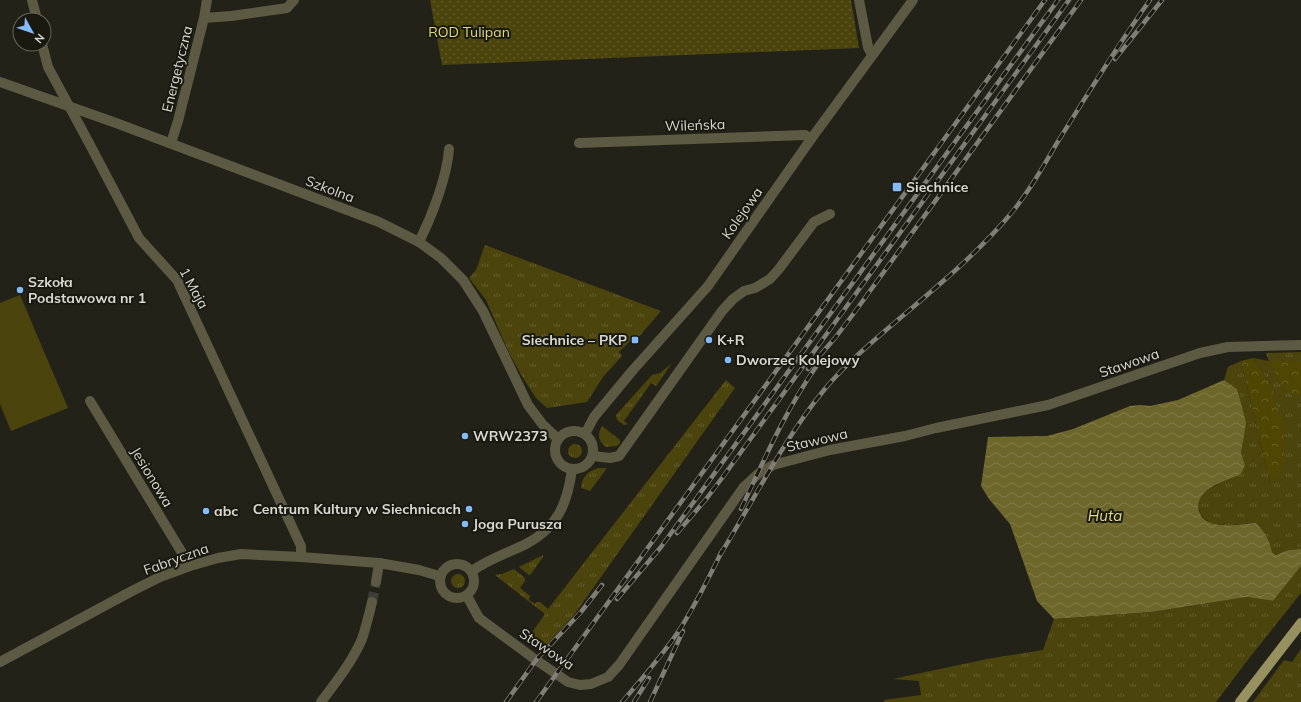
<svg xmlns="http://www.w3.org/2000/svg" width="1301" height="702" font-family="Mulish,sans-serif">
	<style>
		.grass { fill: url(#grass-tufts) }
		.forest { fill: url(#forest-crowns) }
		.garden { fill: url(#garden-dots) }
		.pitch { fill: #4b440c }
		.water { fill: url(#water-waves) }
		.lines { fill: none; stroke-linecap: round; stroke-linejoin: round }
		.minor-tunnel { stroke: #3e3d35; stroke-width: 10; stroke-dasharray: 10 5; stroke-linecap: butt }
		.minor { stroke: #5c5a42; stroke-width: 10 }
		.tertiary { stroke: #5c5a42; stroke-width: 10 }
		.primary { stroke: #97915f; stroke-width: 10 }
		.rail-casing { stroke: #7f7e77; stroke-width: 4.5 }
		.rail { stroke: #1a1910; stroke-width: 3; stroke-dasharray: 9; stroke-linecap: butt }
		.poi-dot { fill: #84bcfb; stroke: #1a1910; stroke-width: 1.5 }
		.labels { text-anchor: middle; stroke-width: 4; stroke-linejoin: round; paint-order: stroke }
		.park-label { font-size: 14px; fill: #e2d87f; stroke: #1a1910 }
		.street-label { font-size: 14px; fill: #d8d8d2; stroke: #1a1910 }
		.poi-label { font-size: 14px; font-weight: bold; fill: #d8d8d2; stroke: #1a1910; text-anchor: start }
		.water-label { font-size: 15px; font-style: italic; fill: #e6dc83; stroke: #1a1910 }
	</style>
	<defs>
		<pattern id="grass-tufts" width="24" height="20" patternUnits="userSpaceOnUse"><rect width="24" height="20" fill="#4b440c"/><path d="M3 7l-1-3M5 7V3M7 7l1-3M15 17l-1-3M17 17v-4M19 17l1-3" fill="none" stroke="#645e2e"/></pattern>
		<pattern id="forest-crowns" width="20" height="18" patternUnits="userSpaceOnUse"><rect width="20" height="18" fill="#4e4602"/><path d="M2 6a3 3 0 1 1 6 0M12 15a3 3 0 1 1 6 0" fill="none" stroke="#676026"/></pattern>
		<pattern id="garden-dots" width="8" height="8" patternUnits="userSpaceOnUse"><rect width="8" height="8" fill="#4b440c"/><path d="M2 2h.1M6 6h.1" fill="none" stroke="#645e2e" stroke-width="1.8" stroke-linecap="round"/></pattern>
		<pattern id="water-waves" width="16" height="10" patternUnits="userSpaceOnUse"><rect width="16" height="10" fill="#6e672b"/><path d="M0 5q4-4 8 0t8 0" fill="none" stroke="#827c49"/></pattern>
	</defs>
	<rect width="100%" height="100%" fill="#232219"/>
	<g class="grass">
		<path d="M485 245 661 311 637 339 634 337 619 352 622 356 603 377 587 402 547 408 536 398 523 378 509 353 486 300 469 278 476 270Z"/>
		<path d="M1301 352V361H1270L1291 395H1301V549L1288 550 1277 555 1272 552C1270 540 1264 531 1256 523 1238 524 1205 532 1199 509 1197 503 1200 496 1204 492 1207 489 1213 487 1217 485 1227 479 1236 472 1245 465L1241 453 1245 423 1240 399 1237 389 1224 380 1228 367 1241 361 1270 483 1271 385 1253 358 1269 361 1266 353Z"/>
		<path d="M672 363 656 386 651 383 624 421 628 424 624 425 617 420 616 415 652 375 660 373Z"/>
		<path d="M726 380 735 388 574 615 541 651 526 641 545 614 495 575 502 574 514 569 525 578V581L520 588 530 596 529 600 535 604 536 602H540L548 609Z"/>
		<path d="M602 426 620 440V443L617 446 606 447C598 441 597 434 602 426Z"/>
		<circle cx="575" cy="451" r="7"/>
		<path d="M599 468H607L590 491 581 488C582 476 588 471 599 468Z"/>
		<path d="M543 555V557L531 574 529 575 519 567Z"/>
		<path d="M1301 566V593L1250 657 1216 702H884V700L921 695 919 681 893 679 987 659 1043 650 1054 619 1151 612 1247 597 1273 601Z"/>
		<circle cx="458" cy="581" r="7"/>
		<path d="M1301 649V702H1253L1284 660 1292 662Z"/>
	</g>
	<g class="forest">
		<path d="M1253 358 1271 385 1285 435 1284 460 1280 473 1270 483 1241 361Z"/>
		<path d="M1270 361H1301V395H1291L1279 381Z"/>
	</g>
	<path class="garden" d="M430 0H851L859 48 442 65Z"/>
	<path class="pitch" d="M20 295 68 408 11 431 0 404V303Z"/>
	<path class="water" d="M1224 380 1237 389 1240 399 1246 423 1241 453 1245 465 1242 472 1239 475C1223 482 1194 489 1199 511 1201 516 1204 520 1209 522 1221 528 1243 524 1256 523 1264 531 1270 540 1272 552L1276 555 1288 550 1301 549V566L1273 601 1247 597 1151 612 1054 619 1037 601 1010 524 989 499 981 486 988 437 1047 436 1073 429 1130 406 1140 405 1150 406 1178 400Z"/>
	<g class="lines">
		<path class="minor-tunnel" d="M372 602 376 582"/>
		<g class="minor">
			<path d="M32 0 37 20"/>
			<path d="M859 0 868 47 872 55"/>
			<path d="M204 18 231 16 287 8 294 0"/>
			<path d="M42 44 48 67 89 143 139 238 177 280 301 546V557"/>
			<path d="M0 82 116 123 379 222 419 242 441 258 463 280 483 311 528 405 543 425 558 439"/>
			<path d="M171 143 178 121 204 18 207 0"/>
			<path d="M579 143 805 135 811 139"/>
			<path d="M419 242C432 216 447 177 449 149"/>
			<path d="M90 401 190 566"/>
			<path d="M593 456 610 458 619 456 722 311 733 299 744 291 755 288 770 279 779 269 814 222 830 214"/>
			<path d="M376 582 379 563"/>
			<path d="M467 596 479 618 536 660 568 682 580 685 591 684 608 677 619 665 743 488 758 474 773 465 830 450 905 436 936 428 1048 405 1200 353 1228 347 1301 345"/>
			<path d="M321 702C336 682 352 662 362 639 366 627 369 615 372 602"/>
		</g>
		<g class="tertiary">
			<circle cx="574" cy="450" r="19"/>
			<path d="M585 434 594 417 633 370 708 286 811 139 913 0"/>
			<circle cx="457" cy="581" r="17"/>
			<path d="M472 571C488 559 508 553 526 544 558 527 567 504 572 470"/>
			<path d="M0 662 132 591 160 577 190 566 218 558 241 554 301 557 379 563 419 570 439 576"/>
		</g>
		<path class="primary" d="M1240 702 1301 623"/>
		<defs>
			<g id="rail">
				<path d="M1115 59 1162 0"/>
				<path d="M808 369 835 338 854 313 1081 0"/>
				<path d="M741 509C764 460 786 409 818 364"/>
				<path d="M677 533 707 498 725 474 1069 0"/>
				<path d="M720 555C754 500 783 440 824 390 842 368 864 349 886 330 928 294 971 260 1008 217 1028 194 1042 168 1057 143 1087 95 1117 46 1150 0"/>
				<path d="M617 599 661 547 1058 0"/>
				<path d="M506 702 536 660 581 612 602 585"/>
				<path d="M536 702 1045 0"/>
				<path d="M622 702C641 680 661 657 678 632 695 606 708 579 722 551"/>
				<path d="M634 702 649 678"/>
				<path d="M650 702 683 631"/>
			</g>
		</defs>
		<use href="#rail" class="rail-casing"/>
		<use href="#rail" class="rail"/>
	</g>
	<g class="poi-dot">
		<rect x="892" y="182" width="10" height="10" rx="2"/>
		<circle cx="20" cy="290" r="4"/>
		<rect x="631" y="336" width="8" height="8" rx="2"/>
		<circle cx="709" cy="340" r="4"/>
		<circle cx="728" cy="360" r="4"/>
		<circle cx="465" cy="436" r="4"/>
		<circle cx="469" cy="509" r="4"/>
		<circle cx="206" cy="511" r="4"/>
		<circle cx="465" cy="524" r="4"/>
	</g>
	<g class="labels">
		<g class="park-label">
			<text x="469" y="37">ROD Tulipan</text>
		</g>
		<g class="street-label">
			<text transform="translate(177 69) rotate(-76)" y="5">Energetyczna</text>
			<text transform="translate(695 125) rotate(-2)" y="5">Wileńska</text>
			<text transform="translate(330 189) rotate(21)" y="5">Szkolna</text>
			<text transform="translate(742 213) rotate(-55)" y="5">Kolejowa</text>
			<text transform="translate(194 288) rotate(61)" y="5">1 Maja</text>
			<text transform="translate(1129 363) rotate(-19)" y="5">Stawowa</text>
			<text transform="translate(817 440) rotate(-13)" y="5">Stawowa</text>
			<text transform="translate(152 477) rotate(59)" y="5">Jesionowa</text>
			<text transform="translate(176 559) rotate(-20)" y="5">Fabryczna</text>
			<text transform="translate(547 649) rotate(34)" y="5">Stawowa</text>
		</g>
		<g class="poi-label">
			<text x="906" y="192">Siechnice</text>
			<text x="28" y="287">Szkoła<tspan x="28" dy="16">Podstawowa nr 1</tspan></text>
			<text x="627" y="345" text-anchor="end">Siechnice – PKP</text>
			<text x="717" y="345">K+R</text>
			<text x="736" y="365">Dworzec Kolejowy</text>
			<text x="473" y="441">WRW2373</text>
			<text x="461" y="514" text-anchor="end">Centrum Kultury w Siechnicach</text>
			<text x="214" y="516">abc</text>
			<text x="473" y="529">Joga Purusza</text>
		</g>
		<g class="water-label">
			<text x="1105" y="521">Huta</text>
		</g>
	</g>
	<g transform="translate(32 32) rotate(130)"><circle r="19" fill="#1a1910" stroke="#66655e"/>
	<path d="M0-3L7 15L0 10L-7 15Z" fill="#84bcfb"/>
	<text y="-6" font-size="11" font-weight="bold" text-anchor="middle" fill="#d8d8d2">N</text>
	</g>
</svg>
